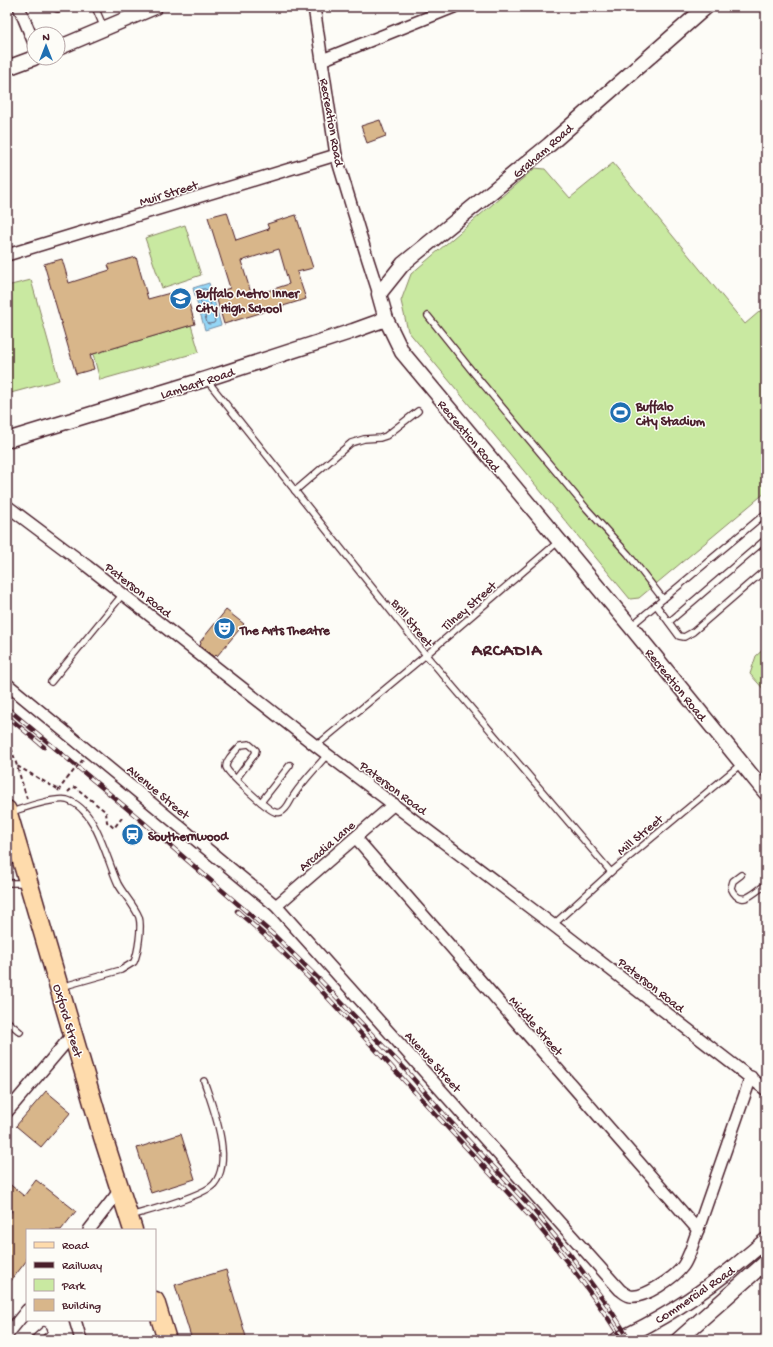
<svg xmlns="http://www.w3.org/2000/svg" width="773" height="1347" font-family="'Gochi Hand',sans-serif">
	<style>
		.green { fill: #c9e9a1; stroke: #8a8466 }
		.water { fill: #94d6f6; stroke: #768da5 }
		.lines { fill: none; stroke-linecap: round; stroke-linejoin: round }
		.shore { stroke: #68687c; stroke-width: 1 }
		.building { fill: #d8b68a; stroke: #4a1f2b; fill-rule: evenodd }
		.service-casing { stroke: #4a1f2b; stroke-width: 8 }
		.minor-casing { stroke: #4a1f2b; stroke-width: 14 }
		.tertiary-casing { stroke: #4a1f2b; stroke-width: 17 }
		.primary-casing { stroke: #4a1f2b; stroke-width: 21 }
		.path { stroke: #4a1f2b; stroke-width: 2; stroke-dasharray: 4 3; stroke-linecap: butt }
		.service { stroke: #fdfcf7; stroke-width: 5.5 }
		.minor { stroke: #fdfcf7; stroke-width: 11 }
		.tertiary { stroke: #fdfcf7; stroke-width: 14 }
		.primary { stroke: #fedbac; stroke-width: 18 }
		.rail-casing { stroke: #4a1f2b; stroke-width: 4.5 }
		.rail { stroke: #fdfcf7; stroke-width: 3; stroke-dasharray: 9; stroke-linecap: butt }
		.path-bridge { stroke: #4a1f2b; stroke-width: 2; stroke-dasharray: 4 3; stroke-linecap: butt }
		.labels { text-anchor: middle; stroke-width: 3; stroke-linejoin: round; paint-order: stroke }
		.street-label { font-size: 13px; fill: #4a1f2b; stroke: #fdfcf7 }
		.poi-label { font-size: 13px; font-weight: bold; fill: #4a1f2b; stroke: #fdfcf7; text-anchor: start }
		.district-label { font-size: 17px; font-weight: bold; letter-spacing: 1px; fill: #4a1f2b; stroke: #fdfcf7 }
	</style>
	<rect width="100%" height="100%" fill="#fdfcf7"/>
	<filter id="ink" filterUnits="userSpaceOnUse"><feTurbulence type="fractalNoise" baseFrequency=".025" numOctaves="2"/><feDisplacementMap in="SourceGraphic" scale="8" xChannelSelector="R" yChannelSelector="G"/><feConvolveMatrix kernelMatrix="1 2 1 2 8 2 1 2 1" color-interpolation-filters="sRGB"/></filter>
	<g filter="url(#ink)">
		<g class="green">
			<path d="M613 163 745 324 766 306V492L639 598 630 599 408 331 401 301 411 274 535 168 545 169 570 198Z"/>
			<path d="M185 225 201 275 162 288 145 238Z"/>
			<path d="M31 280 59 380 7 394V286Z"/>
			<path d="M191 325 199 352 100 380 93 354Z"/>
			<path d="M766 647V692L750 674 756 656Z"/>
		</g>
		<path class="water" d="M209 283 221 325 205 330 193 288Z"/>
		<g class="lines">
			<path class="shore" d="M205 289 207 290 215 321 214 323 209 324 207 323 198 292 199 290Z"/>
		</g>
		<g class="building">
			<path d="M380 120 386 136 367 143 361 126Z"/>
			<path d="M227 212 236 240 269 229 267 224 296 215 313 268 297 272 306 299 224 324 215 293 230 288 208 217ZM279 249 289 284 252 296 241 261Z"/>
			<path d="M136 257 148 299 185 289 195 324 90 355 94 369 76 374 44 264 62 259 69 283 110 270 108 265Z"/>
			<path d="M226 610 244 624 217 656 216 655 214 657 200 646 201 643 200 642Z"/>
			<path d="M46 1091 71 1112 41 1147 16 1126Z"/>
			<path d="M181 1134 195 1179 151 1193 137 1148Z"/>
			<path d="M36 1180 76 1211 61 1230H27V1260L7 1286V1217L12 1211 7 1207V1182L24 1196Z"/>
			<path d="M226 1270 247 1340H192L175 1285Z"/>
		</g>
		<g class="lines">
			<defs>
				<g id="service">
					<path d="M53 7 57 9 66 7"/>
					<path d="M95 7 104 28"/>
					<path d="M428 316 472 371 587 509 628 554 663 599"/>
					<path d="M206 379 426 655 611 872"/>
					<path d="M295 491 351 443 364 439 380 438 386 436 418 411"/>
					<path d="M656 605 679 636 684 637 693 632 766 569"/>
					<path d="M669 622 766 539"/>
					<path d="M631 626 766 513"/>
					<path d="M51 682 123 594"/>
					<path d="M316 746 426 655 559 541"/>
					<path d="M236 779 255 754 256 750 249 744 241 745C236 751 226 759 226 767 227 773 269 811 275 812 276 813 281 812 281 812 288 809 290 800 294 795 303 781 316 768 327 755"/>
					<path d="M261 802 290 765"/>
					<path d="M11 812C24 808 55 797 67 800 97 809 106 859 118 884 124 895 134 905 139 917 142 927 138 953 134 962L121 970 61 987"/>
					<path d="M741 875 733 881 731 888C740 909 754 893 766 884"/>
					<path d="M7 883H26"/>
					<path d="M553 925 611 872 741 764"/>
					<path d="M7 1021 20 1032"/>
					<path d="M131 1216C147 1211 204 1196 214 1184 234 1160 213 1108 204 1081"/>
					<path d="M33 1340 44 1330"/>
				</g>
				<g id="minor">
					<path d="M19 7 34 43"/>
					<path d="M314 7 336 155 368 260 379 294"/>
					<path d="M322 60 454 7"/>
					<path d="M7 255 336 155"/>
					<path d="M7 506 87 566 316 746 553 925 766 1090"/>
					<path d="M7 684 276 906 620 1290C623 1292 626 1295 630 1296 644 1299 675 1277 683 1266 686 1262 688 1256 690 1252L751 1077"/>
					<path d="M356 838 698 1230"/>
					<path d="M276 906 394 804"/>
					<path d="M7 1112 73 1034"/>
					<path d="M89 1230 120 1190"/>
					<path d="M75 1320 81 1340"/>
					<path d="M7 1335 27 1310"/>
				</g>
				<g id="tertiary">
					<path d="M706 7 549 145 403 264 379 294 386 319 402 352 631 627 766 793"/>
					<path d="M58 48 155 7"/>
					<path d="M7 68 34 58"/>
					<path d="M7 440 206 379 353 331 386 319"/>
					<path d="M617 1340C671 1316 722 1279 766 1240"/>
					<path d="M678 1340 766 1262"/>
				</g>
				<g id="primary">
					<path d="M7 810 103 1137 133 1230"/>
					<path d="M155 1301 167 1340"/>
				</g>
			</defs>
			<use href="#service" class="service-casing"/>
			<use href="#minor" class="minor-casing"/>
			<use href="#tertiary" class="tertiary-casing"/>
			<use href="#primary" class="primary-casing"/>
			<g class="path">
				<path d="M7 735 17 766"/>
				<path d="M58 791 67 779"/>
				<path d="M68 792 72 788 75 787 106 812 107 822 114 828 122 818"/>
				<path d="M27 799 17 766 61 791"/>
			</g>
			<use href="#service" class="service"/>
			<use href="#minor" class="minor"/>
			<use href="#tertiary" class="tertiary"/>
			<use href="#primary" class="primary"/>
			<defs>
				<g id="rail">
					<path d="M7 708 136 816 275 936 321 981 404 1068 449 1120 532 1208 572 1257 608 1306 630 1340"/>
					<path d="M7 716 44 747"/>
					<path d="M237 911 270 940 316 985 534 1221C565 1258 596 1298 622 1340"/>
				</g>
			</defs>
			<use href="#rail" class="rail-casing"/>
			<use href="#rail" class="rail"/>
			<path class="path-bridge" d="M67 779 85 757"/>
		</g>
	</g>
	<defs>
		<symbol id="school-disc" viewBox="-11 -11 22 22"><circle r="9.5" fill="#1f6fb2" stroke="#fdfcf7"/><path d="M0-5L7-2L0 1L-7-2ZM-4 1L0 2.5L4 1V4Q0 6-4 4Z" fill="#fff"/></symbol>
		<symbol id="stadium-disc" viewBox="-11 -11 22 22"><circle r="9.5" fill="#1f6fb2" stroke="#fdfcf7"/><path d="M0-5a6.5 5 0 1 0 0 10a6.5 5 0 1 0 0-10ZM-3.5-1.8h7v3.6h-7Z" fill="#fff"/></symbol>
		<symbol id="theatre-disc" viewBox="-11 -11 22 22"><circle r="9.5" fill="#1f6fb2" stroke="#fdfcf7"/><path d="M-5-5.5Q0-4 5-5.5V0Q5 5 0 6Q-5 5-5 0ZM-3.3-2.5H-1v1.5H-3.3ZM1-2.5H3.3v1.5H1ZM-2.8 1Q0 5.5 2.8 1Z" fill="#fff"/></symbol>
		<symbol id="station-disc" viewBox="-11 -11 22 22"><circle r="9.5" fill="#1f6fb2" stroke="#fdfcf7"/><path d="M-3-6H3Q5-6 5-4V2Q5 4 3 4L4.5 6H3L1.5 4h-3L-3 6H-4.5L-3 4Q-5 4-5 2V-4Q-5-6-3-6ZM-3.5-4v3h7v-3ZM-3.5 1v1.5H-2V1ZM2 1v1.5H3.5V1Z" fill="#fff"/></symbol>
	</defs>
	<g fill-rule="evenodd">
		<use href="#school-disc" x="168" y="286" width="25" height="25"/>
		<use href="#stadium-disc" x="608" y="400" width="25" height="25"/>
		<use href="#theatre-disc" x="212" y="616" width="25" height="25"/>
		<use href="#station-disc" x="120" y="822" width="25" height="25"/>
	</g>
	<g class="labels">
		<g class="street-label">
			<text transform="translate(333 122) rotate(80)" y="5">Recreation Road</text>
			<text transform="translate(542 150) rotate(-41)" y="5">Graham Road</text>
			<text transform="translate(168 192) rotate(-17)" y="5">Muir Street</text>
			<text transform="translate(197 382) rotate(-18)" y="5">Lambart Road</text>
			<text transform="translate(470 435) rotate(50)" y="5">Recreation Road</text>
			<text transform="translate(139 589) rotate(38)" y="5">Paterson Road</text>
			<text transform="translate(468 605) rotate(-41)" y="5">Tilney Street</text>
			<text transform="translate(413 622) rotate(51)" y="5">Brill Street</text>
			<text transform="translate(677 684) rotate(51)" y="5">Recreation Road</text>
			<text transform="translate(394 787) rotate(37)" y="5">Paterson Road</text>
			<text transform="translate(159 791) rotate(40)" y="5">Avenue Street</text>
			<text transform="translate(639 834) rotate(-40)" y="5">Mill Street</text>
			<text transform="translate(326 845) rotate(-41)" y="5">Arcadia Lane</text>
			<text transform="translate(652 984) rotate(38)" y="5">Paterson Road</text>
			<text transform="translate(69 1020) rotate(73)" y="5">Oxford Street</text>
			<text transform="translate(537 1025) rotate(49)" y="5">Middle Street</text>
			<text transform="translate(434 1061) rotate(48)" y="5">Avenue Street</text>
			<text transform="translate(694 1294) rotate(-34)" y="5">Commercial Road</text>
		</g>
		<g class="poi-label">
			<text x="196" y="297">Buffalo Metro Inner<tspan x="196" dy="15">City High School</tspan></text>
			<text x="636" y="410">Buffalo<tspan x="636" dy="15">City Stadium</tspan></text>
			<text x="240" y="634">The Arts Theatre</text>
			<text x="148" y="840">Southernwood</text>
		</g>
		<g class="district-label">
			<text x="507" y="655">ARCADIA</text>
		</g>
	</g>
	<rect width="773" height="1347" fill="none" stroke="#fdfcf7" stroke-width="24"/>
	<rect x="12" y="12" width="749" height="1323" fill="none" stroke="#4a1f2b" stroke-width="1.5" filter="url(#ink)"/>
	<rect x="26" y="1229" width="130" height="92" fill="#fdfcf7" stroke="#b5a4a5"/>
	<rect x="34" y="1242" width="20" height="6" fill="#fedbac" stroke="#b5a4a5"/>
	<text x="62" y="1249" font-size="12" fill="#4a1f2b">Road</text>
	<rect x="34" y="1262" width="20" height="6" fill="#4a1f2b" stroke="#b5a4a5"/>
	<text x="62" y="1269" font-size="12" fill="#4a1f2b">Railway</text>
	<rect x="34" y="1279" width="20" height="12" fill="#c9e9a1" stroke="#b5a4a5"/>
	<text x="62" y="1289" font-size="12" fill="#4a1f2b">Park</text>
	<rect x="34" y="1299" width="20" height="12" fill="#d8b68a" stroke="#b5a4a5"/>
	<text x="62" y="1309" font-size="12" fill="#4a1f2b">Building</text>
	<g transform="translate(46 46)"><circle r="19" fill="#fdfcf7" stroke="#b5a4a5"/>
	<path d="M0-3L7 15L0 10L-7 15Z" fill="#1f6fb2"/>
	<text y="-6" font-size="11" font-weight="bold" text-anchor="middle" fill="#4a1f2b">N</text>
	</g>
</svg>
